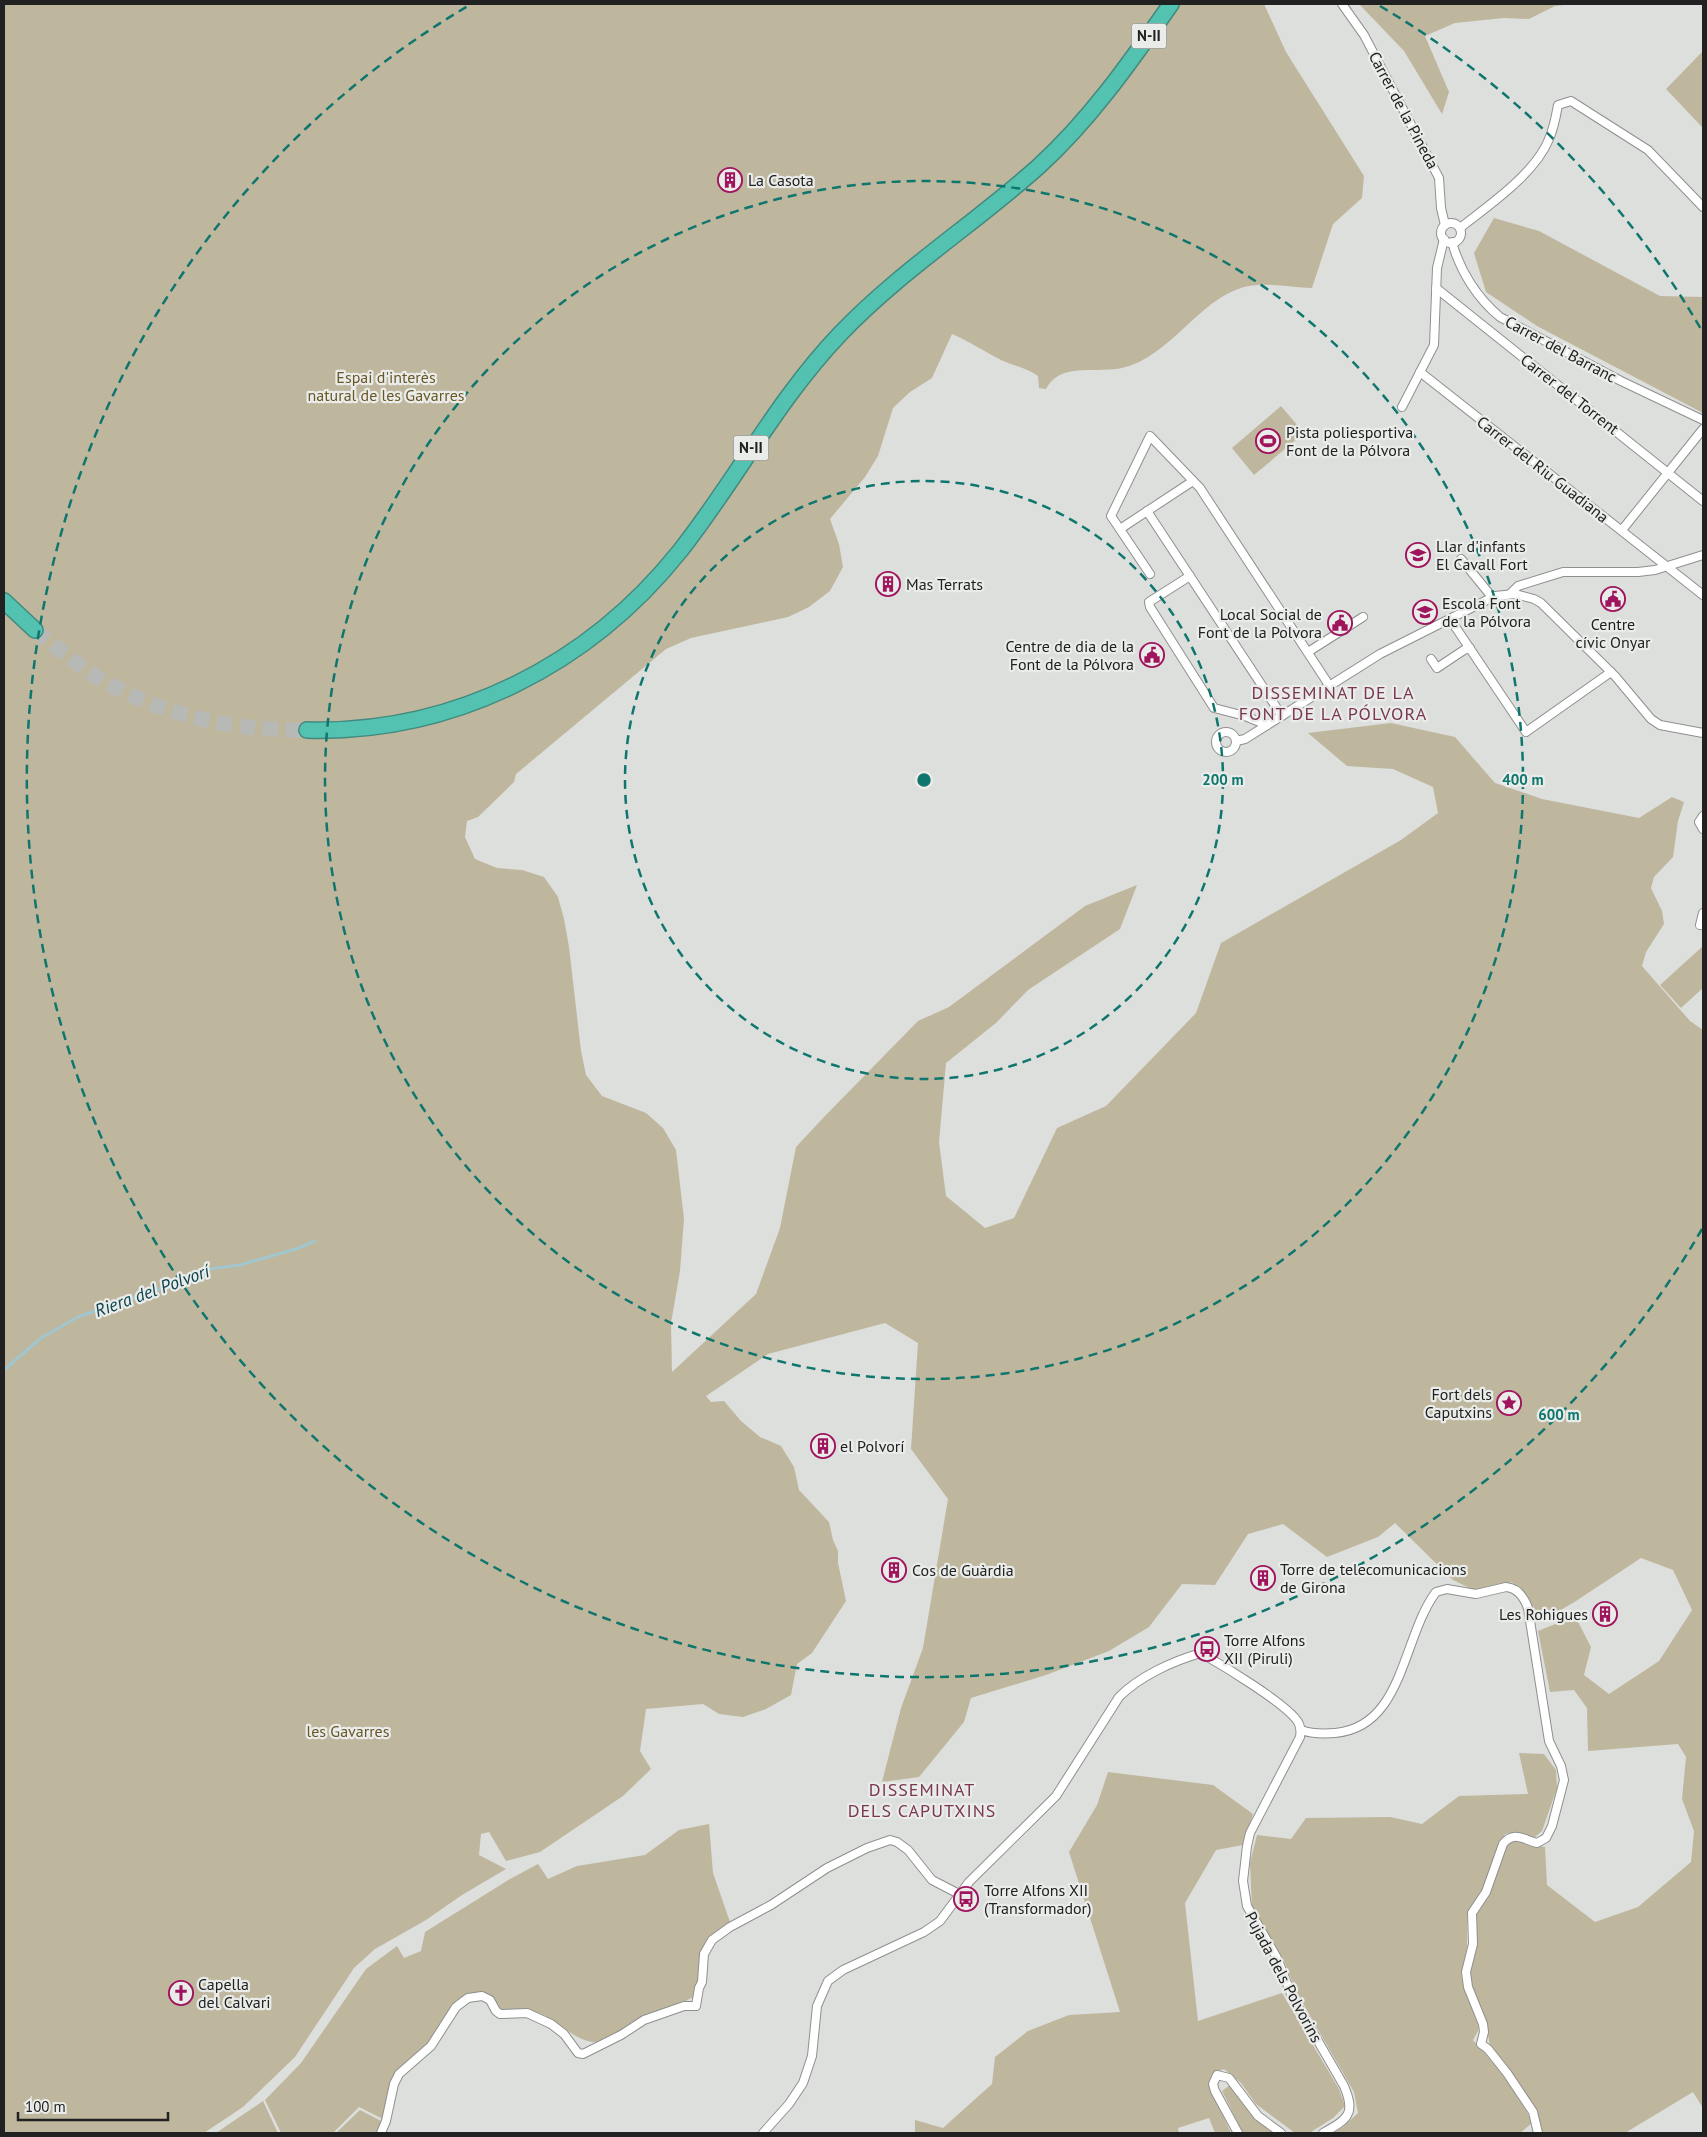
<svg xmlns="http://www.w3.org/2000/svg" width="1707" height="2137" font-family="'PT Sans',sans-serif">
	<style>
		.green { fill: #bfb69e }
		.lines { fill: none; stroke-linecap: round; stroke-linejoin: round }
		.stream { stroke: #a1c6ce; stroke-width: 3 }
		.highway-tunnel { stroke: #b7b9b7; stroke-width: 15; stroke-dasharray: 15 8; stroke-linecap: butt }
		.street-casing { stroke: #8e908e; stroke-width: 10 }
		.highway-casing { stroke: #418a7e; stroke-width: 18 }
		.street { stroke: #fff; stroke-width: 8 }
		.highway { stroke: #53c2b1; stroke-width: 15 }
		.ring { fill: none; stroke: #0f766e; stroke-width: 2.5; stroke-dasharray: 9 6 }
		.labels { text-anchor: middle; stroke-width: 4.5; stroke-linejoin: round; paint-order: stroke }
		.shield { fill: #eaecea; stroke: #5d5e5d; stroke-width: 1 }
		.shield-label { font-size: 15px; font-weight: bold; fill: #202120 }
		.street-label { font-size: 16px; fill: #202120; stroke: #eaecea }
		.poi-label { font-size: 16px; fill: #202120; stroke: #eaecea; text-anchor: start }
		.park-label { font-size: 16px; fill: #685624; stroke: #eaecea }
		.neighbourhood-label { font-size: 18px; letter-spacing: 1px; fill: #7a3652; stroke: #eaecea }
		.water-label { font-size: 18px; font-style: italic; fill: #0b434d; stroke: #eaecea }
		.centre { fill: #0f766e; stroke: #eaecea; stroke-width: 2.5 }
		.ring-label { font-size: 15px; text-anchor: middle; font-weight: bold; fill: #0f766e; stroke: #eaecea; stroke-width: 4.5; stroke-linejoin: round; paint-order: stroke }
	</style>
	<rect width="100%" height="100%" fill="#dddfdd"/>
	<g class="green">
		<path d="M4 4H1264L1286 52 1364 176 1362 198 1333 224 1312 288C1291 287 1265 282 1244 287 1198 300 1170 357 1122 368 1097 374 1060 361 1046 389L1039 388 1038 376C1027 368 1014 366 1001 360 985 352 969 341 952 334L932 378 910 392 893 408 878 456 865 477 830 519 839 544 843 567 830 591 809 607 788 617 691 638 666 649 516 774 514 782 478 817 467 821 465 837 475 859 497 868 522 870 544 877 558 897 564 919 569 947 581 1051 586 1075 602 1096 646 1113 663 1128 676 1150 684 1219 680 1271 671 1323 672 1372 756 1294 780 1228 796 1147 824 1117 918 1021 949 1007 1085 906 1137 885 1120 929 1028 990 996 1023 946 1063 939 1142 946 1196 985 1228 1014 1218 1057 1128 1106 1106 1196 1013 1221 943 1401 840 1438 813 1433 787 1393 769 1347 766 1308 733 1391 723 1455 737 1495 783 1542 799 1639 818 1672 797 1684 802 1678 821 1673 857 1654 877 1651 888 1662 911 1664 924 1646 952 1642 966 1690 1021 1703 1030V2108L1693 2092 1625 2133H1541L1534 2109 1490 2046 1486 2024 1471 1986 1469 1971 1476 1951 1474 1916 1488 1898 1505 1848 1511 1840 1545 1847 1547 1885 1595 1922 1638 1907 1691 1862 1694 1831 1682 1799 1686 1757 1678 1744 1588 1751 1587 1708 1574 1690 1550 1692 1538 1631 1575 1616 1591 1647 1584 1675 1609 1694 1659 1661 1692 1610 1673 1570 1641 1558 1576 1601 1542 1621 1522 1589 1512 1582 1474 1590 1453 1580 1395 1523 1378 1537 1327 1557 1283 1524 1248 1534 1215 1585 1182 1584 1149 1627 1109 1651 1046 1675 971 1698 964 1722 919 1777 882 1782 901 1708 923 1648 948 1499 911 1449 918 1343 885 1323 768 1354 706 1396 711 1402 724 1401 741 1421 760 1437 781 1446 794 1467 799 1490 829 1522 833 1540 838 1551V1563L846 1601 812 1653 797 1664 791 1695 766 1709 743 1717 719 1714 703 1704 646 1709 640 1751 651 1769 623 1796 540 1852 506 1861 489 1832 481 1834 479 1855 506 1869 462 1895 426 1920 375 1949 354 1968 295 2057 243 2107 204 2133H4Z"/>
		<path d="M1359 4H1573L1555 6 1529 19 1504 18 1455 23 1425 36 1449 92 1442 114 1404 51Z"/>
		<path d="M1703 51V128L1666 89Z"/>
		<path d="M1494 218 1539 231 1660 296 1703 297V413L1537 326 1486 292 1474 253Z"/>
		<path d="M1281 406 1304 433 1254 475 1232 448Z"/>
		<path d="M1703 946V988L1681 1008 1660 985Z"/>
		<path d="M1519 1753 1544 1754 1556 1770 1557 1788 1542 1831 1535 1837 1516 1832 1505 1834 1493 1860 1482 1892 1467 1913V1947L1461 1975 1479 2029 1473 2040C1494 2063 1520 2094 1532 2123L1520 2133H1333L1343 2127 1358 2113 1354 2092 1297 1993 1283 1959 1252 1908 1250 1863 1257 1835 1291 1839 1306 1818 1390 1817 1422 1824 1459 1796 1528 1794Z"/>
		<path d="M1108 1772 1213 1785 1253 1814 1243 1845 1216 1850 1185 1903 1198 2021 1282 1993 1339 2089 1345 2106 1333 2118 1311 2132 1295 2133 1256 2104 1241 2083 1224 2069 1212 2074 1208 2083 1231 2133H1215L1209 2118 1178 2128 1179 2133H915V2120L943 2128 992 2084 995 2057 1028 2031 1069 2015 1120 2012 1069 1852 1097 1805Z"/>
		<path d="M709 1824 713 1873 730 1922 714 1935 696 1993 693 1997C677 2006 607 2045 592 2042 569 2038 554 2015 531 2011 522 2008 511 2010 501 2010L485 1994 476 1992 463 1997 435 2039 409 2064 392 2077 383 2119 359 2107 333 2133H281L265 2100 301 2063 366 1969 397 1946 404 1958 421 1951 425 1932 510 1879 538 1864 548 1879 577 1866 645 1855 679 1830Z"/>
		<path d="M1230 2085 1258 2121 1273 2133H1243L1222 2091Z"/>
		<path d="M263 2101 278 2133H216Z"/>
		<path d="M360 2110 383 2122 378 2133H336Z"/>
	</g>
	<g class="lines">
		<path class="stream" d="M4 1370 41 1338 78 1317 154 1291 203 1270 240 1265 296 1249 315 1241"/>
		<path class="highway-tunnel" d="M35 630C57 648 78 666 102 680 163 716 237 731 307 730"/>
		<defs>
			<g id="street">
				<path d="M1342 4 1364 35 1439 178 1441 208 1445 225"/>
				<circle cx="1451" cy="233" r="10"/>
				<path d="M1460 228C1489 205 1535 174 1549 139 1554 128 1556 116 1558 105L1571 101 1648 150 1703 207"/>
				<path d="M1452 242C1460 271 1477 298 1500 317L1621 381 1703 420"/>
				<path d="M1436 288 1703 501"/>
				<path d="M1420 372 1703 595"/>
				<path d="M1402 407 1434 345 1437 268 1444 239"/>
				<path d="M1147 511 1282 716"/>
				<path d="M1120 529 1193 481"/>
				<path d="M1622 530 1703 429"/>
				<path d="M1461 559 1492 597"/>
				<path d="M1150 574 1111 516 1150 436 1200 488 1329 685"/>
				<path d="M1190 576 1149 602 1150 607 1214 708 1245 716 1267 725"/>
				<path d="M1510 594 1518 586 1563 572H1638L1655 570 1703 555"/>
				<path d="M1450 619 1526 732 1611 672"/>
				<path d="M1308 652 1363 617"/>
				<path d="M1431 659 1437 668 1464 650 1470 648"/>
				<circle cx="1226" cy="742" r="10"/>
				<path d="M1236 741 1245 739 1380 654 1495 596 1515 594 1534 599 1541 603 1615 676 1651 719 1660 725 1703 733"/>
				<path d="M1703 816 1699 822 1703 829"/>
				<path d="M1700 925 1703 913"/>
				<path d="M1301 1730C1312 1734 1323 1734 1335 1733 1404 1727 1402 1637 1436 1592L1447 1589 1476 1594 1506 1587C1518 1588 1524 1597 1528 1608L1549 1741 1561 1766 1564 1780 1552 1826 1546 1838 1537 1843C1524 1840 1514 1830 1503 1844L1486 1892 1472 1913 1473 1944 1466 1972 1468 1987 1483 2024 1484 2032 1481 2044 1488 2049 1507 2073 1533 2112 1538 2133"/>
				<path d="M381 2133 386 2121 394 2084 399 2074 431 2046 456 2007 468 1998 482 1996 490 2000 496 2011 500 2014 527 2013 551 2024 564 2034 578 2053 583 2054 621 2035 644 2020 684 2006H696L699 1988 702 1982 704 1954 712 1940 730 1927 771 1905 827 1868 867 1848 890 1840 897 1842 908 1850 932 1880 959 1894"/>
				<path d="M763 2133 789 2104 803 2083 812 2056 817 2006 828 1981 843 1970 924 1932 940 1921 969 1882 1056 1796 1119 1697C1140 1676 1173 1661 1201 1653 1222 1665 1287 1704 1298 1722 1301 1727 1301 1731 1300 1737L1250 1833 1247 1846 1243 1881 1247 1906 1277 1958 1292 1996 1344 2086C1356 2114 1348 2119 1323 2133"/>
				<path d="M1238 2133 1215 2091 1213 2084 1217 2075 1229 2078 1258 2116 1281 2133"/>
			</g>
			<g id="highway">
				<path d="M4 601 35 630"/>
				<path d="M307 730C454 734 589 665 680 551 736 480 777 400 840 334 900 271 973 225 1038 167 1090 120 1131 61 1171 4"/>
			</g>
		</defs>
		<use href="#street" class="street-casing"/>
		<use href="#highway" class="highway-casing"/>
		<use href="#street" class="street"/>
		<use href="#highway" class="highway"/>
	</g>
	<g class="ring">
		<circle cx="924" cy="780" r="299"/>
		<circle cx="924" cy="780" r="599"/>
		<path d="M1702 1229A898 898 0 1 1 468 6M1380 6A898 898 0 0 1 1702 331"/>
	</g>
	<defs>
		<symbol id="building-ring" viewBox="-11 -11 22 22"><circle r="9.5" fill="#eaecea" stroke="#a0135d" stroke-width="1.5"/><path d="M-4-6H4V6H1V3H-1V6H-4ZM-2.5-4.3h1.7v1.8h-1.7ZM.8-4.3h1.7v1.8H.8ZM-2.5-1h1.7V.8h-1.7ZM.8-1h1.7V.8H.8Z" fill="#a0135d"/></symbol>
		<symbol id="stadium-ring" viewBox="-11 -11 22 22"><circle r="9.5" fill="#eaecea" stroke="#a0135d" stroke-width="1.5"/><path d="M0-5a6.5 5 0 1 0 0 10a6.5 5 0 1 0 0-10ZM-3.5-1.8h7v3.6h-7Z" fill="#a0135d"/></symbol>
		<symbol id="school-ring" viewBox="-11 -11 22 22"><circle r="9.5" fill="#eaecea" stroke="#a0135d" stroke-width="1.5"/><path d="M0-5L7-2L0 1L-7-2ZM-4 1L0 2.5L4 1V4Q0 6-4 4Z" fill="#a0135d"/></symbol>
		<symbol id="civic-ring" viewBox="-11 -11 22 22"><circle r="9.5" fill="#eaecea" stroke="#a0135d" stroke-width="1.5"/><path d="M-.6-6.5H3V-4.5H.6V-3L4-1V1h2V6H-6V1h2V-1L-.6-3ZM-1.2 2.5V6h2.4V2.5Z" fill="#a0135d"/></symbol>
		<symbol id="sight-ring" viewBox="-11 -11 22 22"><circle r="9.5" fill="#eaecea" stroke="#a0135d" stroke-width="1.5"/><path d="M0-6L1.8-2.2L6-1.7L2.9 1.2L3.7 5.4L0 3.3L-3.7 5.4L-2.9 1.2L-6-1.7L-1.8-2.2Z" fill="#a0135d"/></symbol>
		<symbol id="bus-ring" viewBox="-11 -11 22 22"><circle r="9.5" fill="#eaecea" stroke="#a0135d" stroke-width="1.5"/><path d="M-5-6H5V4H4V6H2V4H-2V6H-4V4H-5ZM-3.5-4V0h7V-4ZM-3.5 1.2v1.5H-2V1.2ZM2 1.2v1.5H3.5V1.2Z" fill="#a0135d"/></symbol>
		<symbol id="church-ring" viewBox="-11 -11 22 22"><circle r="9.5" fill="#eaecea" stroke="#a0135d" stroke-width="1.5"/><path d="M-1.2-6h2.4v3.5h3.3v2.4h-3.3V6h-2.4V-.1h-3.3v-2.4h3.3Z" fill="#a0135d"/></symbol>
	</defs>
	<g fill-rule="evenodd">
		<use href="#building-ring" x="716" y="166" width="28" height="28"/>
		<use href="#stadium-ring" x="1254" y="427" width="28" height="28"/>
		<use href="#school-ring" x="1404" y="541" width="28" height="28"/>
		<use href="#building-ring" x="874" y="570" width="28" height="28"/>
		<use href="#civic-ring" x="1599" y="585" width="28" height="28"/>
		<use href="#school-ring" x="1411" y="598" width="28" height="28"/>
		<use href="#civic-ring" x="1326" y="609" width="28" height="28"/>
		<use href="#civic-ring" x="1138" y="641" width="28" height="28"/>
		<use href="#sight-ring" x="1495" y="1389" width="28" height="28"/>
		<use href="#building-ring" x="809" y="1432" width="28" height="28"/>
		<use href="#building-ring" x="880" y="1556" width="28" height="28"/>
		<use href="#building-ring" x="1249" y="1564" width="28" height="28"/>
		<use href="#building-ring" x="1591" y="1600" width="28" height="28"/>
		<use href="#bus-ring" x="1193" y="1635" width="28" height="28"/>
		<use href="#bus-ring" x="952" y="1885" width="28" height="28"/>
		<use href="#church-ring" x="167" y="1979" width="28" height="28"/>
	</g>
	<g class="labels">
		<g class="shield">
			<rect x="1131.5" y="23.5" width="35" height="25" rx="4"/>
			<rect x="733.5" y="435.5" width="35" height="25" rx="4"/>
		</g>
		<g class="shield-label">
			<text x="1149" y="41">N-II</text>
			<text x="751" y="453">N-II</text>
		</g>
		<g class="street-label">
			<text transform="translate(1404 110) rotate(62)" y="6">Carrer de la Pineda</text>
			<text transform="translate(1561 349) rotate(28)" y="6">Carrer del Barranc</text>
			<text transform="translate(1570 394) rotate(38)" y="6">Carrer del Torrent</text>
			<text transform="translate(1543 469) rotate(38)" y="6">Carrer del Riu Guadiana</text>
			<text transform="translate(1284 1977) rotate(62)" y="6">Pujada dels Polvorins</text>
		</g>
		<g class="poi-label">
			<text x="748" y="186">La Casota</text>
			<text x="1286" y="438">Pista poliesportiva<tspan x="1286" dy="18">Font de la Pólvora</tspan></text>
			<text x="1436" y="552">Llar d'infants<tspan x="1436" dy="18">El Cavall Fort</tspan></text>
			<text x="906" y="590">Mas Terrats</text>
			<text x="1442" y="609">Escola Font<tspan x="1442" dy="18">de la Pólvora</tspan></text>
			<text x="1322" y="620" text-anchor="end">Local Social de<tspan x="1322" dy="18">Font de la Polvora</tspan></text>
			<text x="1613" y="630" text-anchor="middle">Centre<tspan x="1613" dy="18">cívic Onyar</tspan></text>
			<text x="1134" y="652" text-anchor="end">Centre de dia de la<tspan x="1134" dy="18">Font de la Pólvora</tspan></text>
			<text x="1492" y="1400" text-anchor="end">Fort dels<tspan x="1492" dy="18">Caputxins</tspan></text>
			<text x="840" y="1452">el Polvorí</text>
			<text x="1280" y="1575">Torre de telecomunicacions<tspan x="1280" dy="18">de Girona</tspan></text>
			<text x="912" y="1576">Cos de Guàrdia</text>
			<text x="1588" y="1620" text-anchor="end">Les Rohigues</text>
			<text x="1224" y="1646">Torre Alfons<tspan x="1224" dy="18">XII (Piruli)</tspan></text>
			<text x="984" y="1896">Torre Alfons XII<tspan x="984" dy="18">(Transformador)</tspan></text>
			<text x="198" y="1990">Capella<tspan x="198" dy="18">del Calvari</tspan></text>
		</g>
		<g class="park-label">
			<text x="386" y="383">Espai d'interès<tspan x="386" dy="18">natural de les Gavarres</tspan></text>
			<text x="348" y="1737">les Gavarres</text>
		</g>
		<g class="neighbourhood-label">
			<text x="1333" y="699">DISSEMINAT DE LA<tspan x="1333" dy="21">FONT DE LA PÓLVORA</tspan></text>
			<text x="922" y="1796">DISSEMINAT<tspan x="922" dy="21">DELS CAPUTXINS</tspan></text>
		</g>
		<g class="water-label">
			<text transform="translate(152 1291) rotate(-20)" y="6">Riera del Polvorí</text>
		</g>
	</g>
	<circle cx="924" cy="780" r="8" class="centre"/>
	<g class="ring-label">
		<text x="1223" y="785">200 m</text>
		<text x="1523" y="785">400 m</text>
		<text x="1559" y="1420">600 m</text>
	</g>
	<rect width="1707" height="2137" fill="none" stroke="#202120" stroke-width="10"/>
	<path d="M18 2112v8h150v-8" fill="none" stroke="#202120" stroke-width="2.5"/>
	<text x="25" y="2112" font-size="15" fill="#202120" stroke="#eaecea" stroke-width="4" paint-order="stroke">100 m</text>
</svg>
